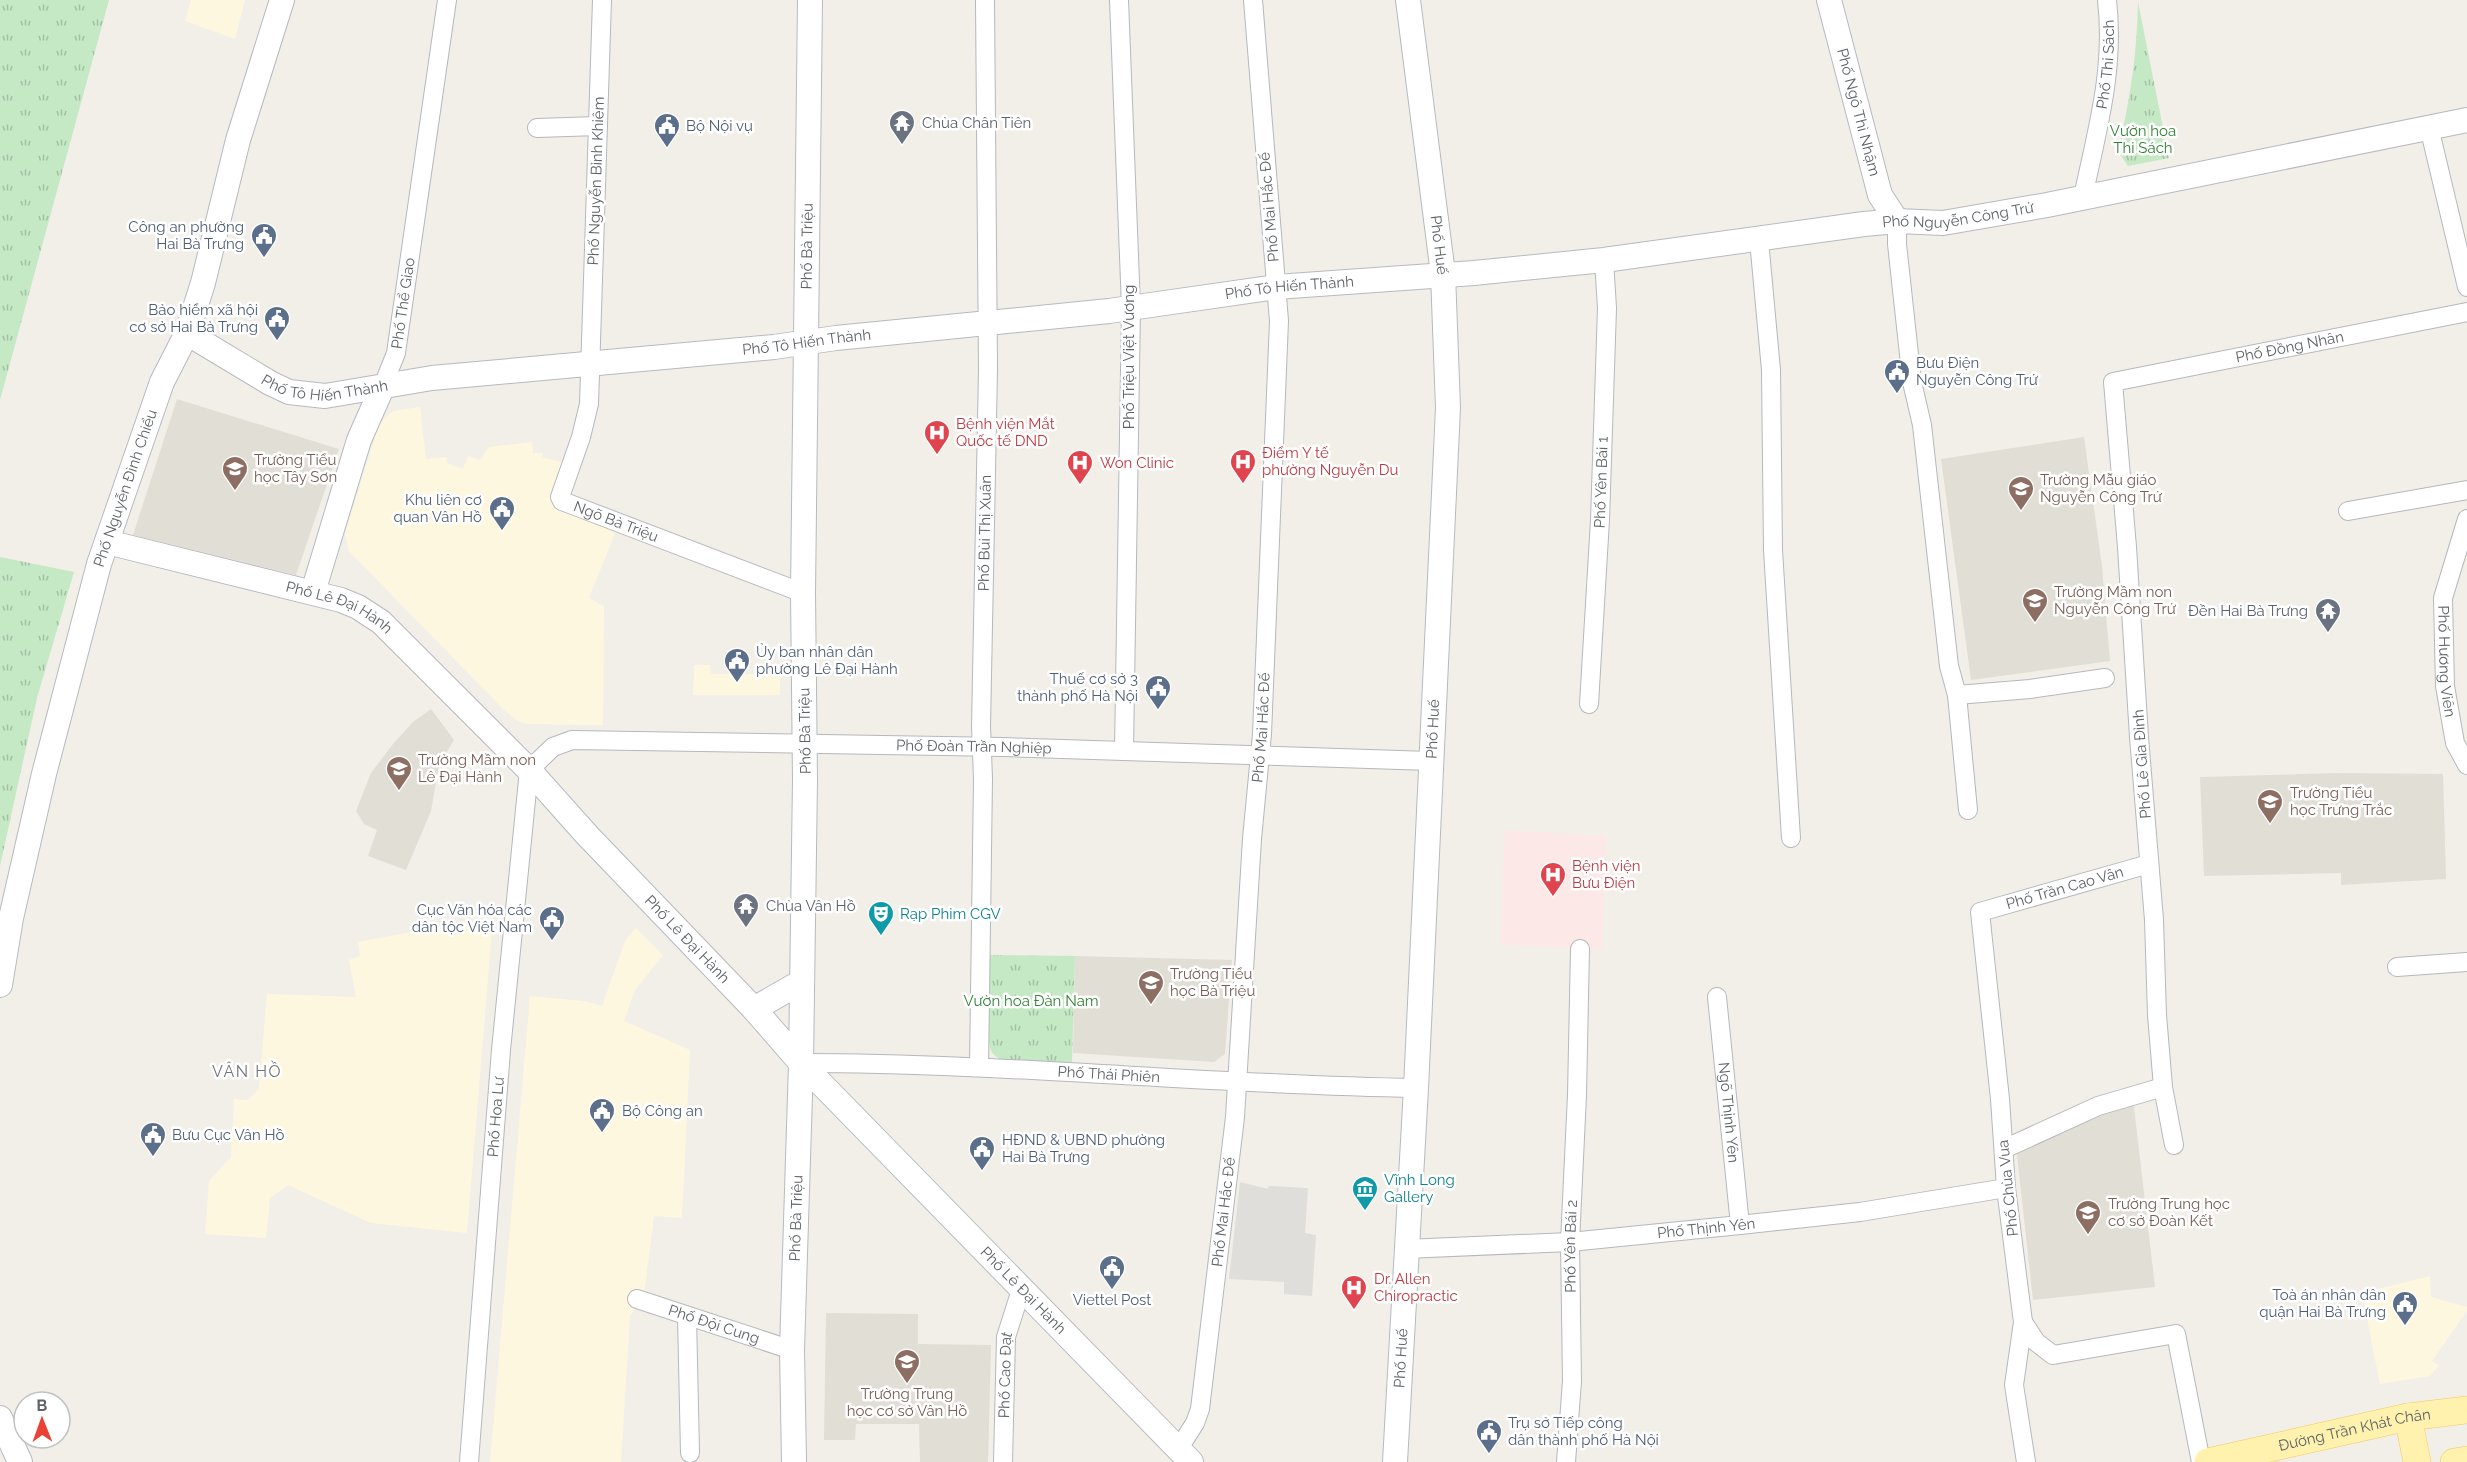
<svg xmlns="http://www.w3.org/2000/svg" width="2467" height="1462" font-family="Raleway,sans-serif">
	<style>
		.commercial { fill: #fef7e0 }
		.industrial { fill: #e0deda }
		.education { fill: #e1ded6 }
		.medical { fill: #fce8e6 }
		.grass { fill: url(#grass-tufts) }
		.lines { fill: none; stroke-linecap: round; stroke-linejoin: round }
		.street-casing { stroke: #b5b8bc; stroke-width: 20 }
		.secondary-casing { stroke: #b6babf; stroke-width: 26 }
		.primary-casing { stroke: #f2c960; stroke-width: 28 }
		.street { stroke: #fff; stroke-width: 18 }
		.secondary { stroke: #fff; stroke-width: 24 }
		.primary { stroke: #fff2af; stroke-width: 27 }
		.labels { text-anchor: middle; stroke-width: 5; stroke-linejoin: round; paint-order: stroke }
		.street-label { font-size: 15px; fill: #5f6368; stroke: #fff }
		.worship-label { font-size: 15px; fill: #5b616d; stroke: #fff; text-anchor: start }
		.service-label { font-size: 15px; fill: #4e5e75; stroke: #fff; text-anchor: start }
		.park-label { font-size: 15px; fill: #348238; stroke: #fff }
		.health-label { font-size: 15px; fill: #be3a42; stroke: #fff; text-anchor: start }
		.education-label { font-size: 15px; fill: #785e54; stroke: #fff; text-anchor: start }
		.culture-label { font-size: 15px; fill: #0d838f; stroke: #fff; text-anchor: start }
		.neighbourhood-label { font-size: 16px; letter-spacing: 1.5px; fill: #70757a; stroke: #fff }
	</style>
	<defs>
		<pattern id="grass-tufts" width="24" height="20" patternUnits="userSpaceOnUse" patternTransform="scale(1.5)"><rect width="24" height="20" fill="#c5e8c5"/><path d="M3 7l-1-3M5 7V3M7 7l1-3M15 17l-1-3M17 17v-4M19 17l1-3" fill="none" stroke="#a3c0a4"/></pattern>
	</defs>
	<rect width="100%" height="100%" fill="#f1efe8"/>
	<g class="commercial">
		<path d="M191 0H245L235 39 185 21Z"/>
		<path d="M420 407 426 459 446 457 447 463 463 469 468 456 480 460 489 447 532 442 533 453H543L542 457 565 463 553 501 618 526 589 598 604 606 603 725 526 724 518 721 504 710 349 551 345 534 379 424 393 411Z"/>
		<path d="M694 665H710L711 674H780V695H693Z"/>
		<path d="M493 917 467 1233 371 1223 288 1185 270 1198 266 1238 205 1234 209 1181 231 1157 234 1099 247 1100 259 1089 267 994 356 997 349 960 360 956 358 942Z"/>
		<path d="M636 928 663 955 635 990 624 1021 690 1050 682 1218 654 1216 644 1296 630 1316 621 1462H490L530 996 584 1001 602 1006 625 941Z"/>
		<path d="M2430 1276 2431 1297 2467 1307V1311L2432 1361 2439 1366 2430 1376 2380 1384 2362 1293Z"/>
	</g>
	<path class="industrial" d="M1240 1182 1268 1189 1269 1186 1308 1188 1305 1233 1316 1235 1312 1296 1284 1294V1282L1229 1279Z"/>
	<g class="education">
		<path d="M177 399 339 449 296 575 133 535Z"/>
		<path d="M2084 437 2102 566 2110 661 1971 680 1941 459Z"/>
		<path d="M431 709 454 740 439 765 431 811 406 870 368 856 377 830 364 824 356 811 371 773 393 744 413 722Z"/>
		<path d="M2336 773 2443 774 2446 879 2341 885V873L2204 876 2200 777Z"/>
		<path d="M1075 956 1232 960 1225 1054 1214 1062 1073 1053Z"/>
		<path d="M2133 1099 2155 1287 2033 1300 2016 1146Z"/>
		<path d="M826 1313 918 1314V1344L991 1345 988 1462H920L919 1424H856L855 1440H824Z"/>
	</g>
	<path class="medical" d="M1505 830 1606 836 1602 950 1500 944Z"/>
	<g class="grass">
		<path d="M0 0H109L0 400Z"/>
		<path d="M2138 2 2169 158 2128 166 2118 151C2130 100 2137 55 2138 2Z"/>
		<path d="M0 557 74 572 37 698 0 866Z"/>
		<path d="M989 955 1075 956 1072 1063 1000 1059C990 1054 989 1046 988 1036Z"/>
	</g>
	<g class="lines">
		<defs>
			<g id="street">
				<path id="s1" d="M602 0 589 404 581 437 560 497 562 501 803 593"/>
				<path d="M1119 0 1131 307 1124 751"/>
				<path d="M2429 127 2467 287"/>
				<path d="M537 128 598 126"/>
				<path id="s2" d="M2083 197C2097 130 2115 70 2107 0"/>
				<path d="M1897 221V244L1912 382 1922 425 1949 666 1957 695 1968 810"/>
				<path d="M1759 240 1771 370 1773 550 1791 838"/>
				<path id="s3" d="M382 388 396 353 447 0"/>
				<path d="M2348 511 2467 490"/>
				<path id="s4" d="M2467 519 2443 598 2445 686 2455 743 2467 765"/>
				<path d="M1957 695 2030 689 2105 678"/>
				<path id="s5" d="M1589 704 1600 520 1607 308 1604 260"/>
				<path d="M2397 967 2467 962"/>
				<path id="s6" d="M1717 997 1740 1225"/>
				<path id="s7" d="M801 1063C1006 1063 1210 1085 1416 1088"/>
				<path id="s8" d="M979 1067 983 779 981 727 988 370 985 0"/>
				<path id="s9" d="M2174 1145 2163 1087 2157 1015 2154 920 2139 737 2127 547 2113 382 2467 312"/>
				<path d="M2004 1149 2098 1106 2163 1087"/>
				<path id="s10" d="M1405 1249 1570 1242 1740 1225 1860 1212 2006 1188"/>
				<path id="s11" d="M637 1299 792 1350"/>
				<path d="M687 1316 690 1453"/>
				<path d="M2023 1322 2036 1342 2053 1355 2176 1334 2201 1462"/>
				<path id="s12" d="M1179 1448 1195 1423 1200 1409 1235 1117 1252 839 1262 734 1279 321 1253 0"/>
				<path id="s13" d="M469 1462 501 1050 529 770 553 747 572 740 1003 747 1430 761"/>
				<path id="s14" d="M1003 1462 1006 1337 1021 1290"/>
				<path id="s15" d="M1566 1462 1572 1381 1570 1242 1577 1095 1580 949"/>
				<path id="s16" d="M2026 1462 2014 1385 2023 1322 2006 1188 2000 1099 1980 912 2149 864"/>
			</g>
			<g id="secondary">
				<path id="s17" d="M1829 0 1880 195 1897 221"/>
				<path id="s18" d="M187 333 270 383 289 392 325 396 432 378 774 347 836 338 1109 311 1276 287 1474 273 1604 260 1864 224 1897 221 1943 223 2047 205 2467 120"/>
				<path id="s19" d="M107 542 341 600 358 607 381 622 529 770 587 835 754 1009 801 1063 1191 1462"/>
				<path d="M313 592 359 440 382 388"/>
				<path id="s20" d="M0 985 11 918 44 774 99 564 162 382 187 333 203 283 238 140 282 0"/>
				<path d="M754 1009 801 982"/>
				<path d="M0 1418 20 1462"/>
				<path id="s21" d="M794 1462 792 1350 801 1063 805 780 803 593 810 0"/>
				<path id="s22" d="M1395 1462 1416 1088 1448 408 1443 274 1408 0"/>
			</g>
			<g id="primary">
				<path d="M2408 1417 2417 1462"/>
				<path id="s23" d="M2208 1462 2408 1417 2467 1410"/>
				<path d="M2454 1462 2467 1460"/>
			</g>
		</defs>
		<use href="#street" class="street-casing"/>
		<use href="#secondary" class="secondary-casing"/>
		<use href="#primary" class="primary-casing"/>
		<use href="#street" class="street"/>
		<use href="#secondary" class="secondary"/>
		<use href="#primary" class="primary"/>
	</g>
	<defs>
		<symbol id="temple-pin" viewBox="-11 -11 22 30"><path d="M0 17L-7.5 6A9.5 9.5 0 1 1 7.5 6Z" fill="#6b7280" stroke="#fff"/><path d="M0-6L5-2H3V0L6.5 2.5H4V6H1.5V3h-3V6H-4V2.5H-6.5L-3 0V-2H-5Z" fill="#fff"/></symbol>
		<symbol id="civic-pin" viewBox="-11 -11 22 30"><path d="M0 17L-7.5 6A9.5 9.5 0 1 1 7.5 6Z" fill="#5c6f8a" stroke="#fff"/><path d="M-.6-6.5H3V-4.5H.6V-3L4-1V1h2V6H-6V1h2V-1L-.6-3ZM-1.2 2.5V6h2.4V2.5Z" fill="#fff"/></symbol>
		<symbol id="hospital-pin" viewBox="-11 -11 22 30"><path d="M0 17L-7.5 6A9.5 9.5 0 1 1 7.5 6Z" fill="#e0444e" stroke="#fff"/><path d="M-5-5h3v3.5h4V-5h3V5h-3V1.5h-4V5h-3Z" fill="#fff"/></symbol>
		<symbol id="school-pin" viewBox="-11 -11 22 30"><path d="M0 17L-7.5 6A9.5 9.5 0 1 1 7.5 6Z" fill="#8d6e63" stroke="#fff"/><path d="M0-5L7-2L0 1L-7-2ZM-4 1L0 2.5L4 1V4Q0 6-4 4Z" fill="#fff"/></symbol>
		<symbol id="theatre-pin" viewBox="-11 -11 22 30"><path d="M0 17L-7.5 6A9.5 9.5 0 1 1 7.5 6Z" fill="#0f9aa8" stroke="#fff"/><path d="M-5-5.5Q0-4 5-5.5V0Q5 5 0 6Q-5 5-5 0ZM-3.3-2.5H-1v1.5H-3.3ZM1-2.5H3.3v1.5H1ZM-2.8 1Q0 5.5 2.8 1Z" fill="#fff"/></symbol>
		<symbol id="museum-pin" viewBox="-11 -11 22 30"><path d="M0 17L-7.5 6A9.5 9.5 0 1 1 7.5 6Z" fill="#0f9aa8" stroke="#fff"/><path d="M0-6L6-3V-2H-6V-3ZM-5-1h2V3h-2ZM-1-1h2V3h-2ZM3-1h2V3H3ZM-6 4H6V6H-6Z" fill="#fff"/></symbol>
	</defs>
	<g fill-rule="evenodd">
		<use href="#temple-pin" x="887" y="108" width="30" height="40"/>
		<use href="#civic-pin" x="652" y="111" width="30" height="40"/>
		<use href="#civic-pin" x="249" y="221" width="30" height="40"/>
		<use href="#civic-pin" x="262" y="304" width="30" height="40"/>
		<use href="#civic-pin" x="1882" y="357" width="30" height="40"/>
		<use href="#hospital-pin" x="922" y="418" width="30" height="40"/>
		<use href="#hospital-pin" x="1228" y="447" width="30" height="40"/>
		<use href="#hospital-pin" x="1065" y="448" width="30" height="40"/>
		<use href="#school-pin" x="220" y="454" width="30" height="40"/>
		<use href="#school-pin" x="2006" y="474" width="30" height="40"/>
		<use href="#civic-pin" x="487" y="494" width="30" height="40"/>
		<use href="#school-pin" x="2020" y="586" width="30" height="40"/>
		<use href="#temple-pin" x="2313" y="596" width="30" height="40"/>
		<use href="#civic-pin" x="722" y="646" width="30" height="40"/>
		<use href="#civic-pin" x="1143" y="673" width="30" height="40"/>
		<use href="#school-pin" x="384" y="754" width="30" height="40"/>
		<use href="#school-pin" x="2255" y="787" width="30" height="40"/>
		<use href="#hospital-pin" x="1538" y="860" width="30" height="40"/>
		<use href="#temple-pin" x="731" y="891" width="30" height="40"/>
		<use href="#theatre-pin" x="866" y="899" width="30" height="40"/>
		<use href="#civic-pin" x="537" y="904" width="30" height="40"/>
		<use href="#school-pin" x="1136" y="968" width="30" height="40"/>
		<use href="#civic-pin" x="587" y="1096" width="30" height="40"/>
		<use href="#civic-pin" x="138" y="1120" width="30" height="40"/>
		<use href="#civic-pin" x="967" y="1134" width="30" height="40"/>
		<use href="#museum-pin" x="1350" y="1174" width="30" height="40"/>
		<use href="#school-pin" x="2073" y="1198" width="30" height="40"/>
		<use href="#civic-pin" x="1097" y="1253" width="30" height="40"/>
		<use href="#hospital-pin" x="1339" y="1273" width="30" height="40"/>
		<use href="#civic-pin" x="2390" y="1289" width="30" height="40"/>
		<use href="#school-pin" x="892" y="1347" width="30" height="40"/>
		<use href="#civic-pin" x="1474" y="1417" width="30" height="40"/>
	</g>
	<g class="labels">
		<g class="street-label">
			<text dy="5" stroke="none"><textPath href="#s2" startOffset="135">Phố Thi Sách</textPath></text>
			<text dy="5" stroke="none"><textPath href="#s17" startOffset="116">Phố Ngô Thì Nhậm</textPath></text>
			<text transform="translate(596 181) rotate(-88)" y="5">Phố Nguyễn Bỉnh Khiêm</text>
			<text transform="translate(1269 207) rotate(-95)" y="5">Phố Mai Hắc Đế</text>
			<text dy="5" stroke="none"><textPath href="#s18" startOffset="1798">Phố Nguyễn Công Trứ</textPath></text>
			<text dy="5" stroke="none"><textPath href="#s21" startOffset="1216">Phố Bà Triệu</textPath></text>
			<text transform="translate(1439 245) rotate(83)" y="5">Phố Huế</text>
			<text dy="5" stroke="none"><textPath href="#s18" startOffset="1125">Phố Tô Hiến Thành</textPath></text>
			<text dy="5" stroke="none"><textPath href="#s3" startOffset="88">Phố Thể Giao</textPath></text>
			<text dy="5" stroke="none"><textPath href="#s18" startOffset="639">Phố Tô Hiến Thành</textPath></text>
			<text dy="5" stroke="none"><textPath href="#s9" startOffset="946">Phố Đồng Nhân</textPath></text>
			<text transform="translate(1129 357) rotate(-90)" y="5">Phố Triệu Việt Vương</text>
			<text dy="5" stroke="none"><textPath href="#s18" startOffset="153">Phố Tô Hiến Thành</textPath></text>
			<text dy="5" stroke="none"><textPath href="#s5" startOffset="222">Phố Yên Bái 1</textPath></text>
			<text dy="5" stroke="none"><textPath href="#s20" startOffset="513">Phố Nguyễn Đình Chiểu</textPath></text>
			<text dy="5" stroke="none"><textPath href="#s1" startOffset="564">Ngõ Bà Triệu</textPath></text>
			<text dy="5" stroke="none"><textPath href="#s8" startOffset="534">Phố Bùi Thị Xuân</textPath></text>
			<text dy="5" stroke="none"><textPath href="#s19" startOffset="242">Phố Lê Đại Hành</textPath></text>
			<text dy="5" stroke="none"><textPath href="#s4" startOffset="146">Phố Hương Viên</textPath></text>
			<text dy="5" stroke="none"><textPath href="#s12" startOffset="729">Phố Mai Hắc Đế</textPath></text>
			<text dy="5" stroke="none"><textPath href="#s22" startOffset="734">Phố Huế</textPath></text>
			<text transform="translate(805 731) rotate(-91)" y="5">Phố Bà Triệu</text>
			<text dy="5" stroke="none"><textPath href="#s13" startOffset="1150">Phố Đoàn Trần Nghiệp</textPath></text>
			<text transform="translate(2142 764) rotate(-94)" y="5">Phố Lê Gia Đỉnh</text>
			<text dy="5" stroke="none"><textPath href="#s16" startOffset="642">Phố Trần Cao Vân</textPath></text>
			<text dy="5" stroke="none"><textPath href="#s19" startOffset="728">Phố Lê Đại Hành</textPath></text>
			<text dy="5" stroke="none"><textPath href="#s7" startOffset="308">Phố Thái Phiên</textPath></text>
			<text dy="5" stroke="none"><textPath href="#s6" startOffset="116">Ngõ Thịnh Yên</textPath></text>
			<text dy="5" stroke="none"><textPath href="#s13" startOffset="346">Phố Hoa Lư</textPath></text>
			<text transform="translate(2008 1188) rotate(-96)" y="5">Phố Chùa Vua</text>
			<text dy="5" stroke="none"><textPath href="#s12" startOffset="243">Phố Mai Hắc Đế</textPath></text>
			<text dy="5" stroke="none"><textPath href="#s21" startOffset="244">Phố Bà Triệu</textPath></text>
			<text dy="5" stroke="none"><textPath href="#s10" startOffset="302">Phố Thịnh Yên</textPath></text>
			<text dy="5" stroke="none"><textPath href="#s15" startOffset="216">Phố Yên Bái 2</textPath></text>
			<text dy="5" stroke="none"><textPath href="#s19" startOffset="1214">Phố Lê Đại Hành</textPath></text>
			<text dy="5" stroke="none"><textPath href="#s11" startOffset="81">Phố Đội Cung</textPath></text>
			<text dy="5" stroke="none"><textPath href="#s22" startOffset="104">Phố Huế</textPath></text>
			<text dy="5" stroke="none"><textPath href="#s14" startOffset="87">Phố Cao Đạt</textPath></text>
			<text dy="5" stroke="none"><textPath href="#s23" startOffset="150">Đường Trần Khát Chân</textPath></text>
		</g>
		<g class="worship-label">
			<text x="922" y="128">Chùa Chân Tiên</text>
			<text x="2308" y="616" text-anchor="end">Đền Hai Bà Trưng</text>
			<text x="766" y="911">Chùa Vân Hồ</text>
		</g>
		<g class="service-label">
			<text x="686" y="131">Bộ Nội vụ</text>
			<text x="244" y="232" text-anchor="end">Công an phường<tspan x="244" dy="17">Hai Bà Trưng</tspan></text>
			<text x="258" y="315" text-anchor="end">Bảo hiểm xã hội<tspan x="258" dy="17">cơ sở Hai Bà Trưng</tspan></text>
			<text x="1916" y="368">Bưu Điện<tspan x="1916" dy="17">Nguyễn Công Trứ</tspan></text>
			<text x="482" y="505" text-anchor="end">Khu liên cơ<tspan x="482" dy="17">quan Vân Hồ</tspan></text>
			<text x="756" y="657">Ủy ban nhân dân<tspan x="756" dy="17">phường Lê Đại Hành</tspan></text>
			<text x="1138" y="684" text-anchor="end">Thuế cơ sở 3<tspan x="1138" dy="17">thành phố Hà Nội</tspan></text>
			<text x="532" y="915" text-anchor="end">Cục Văn hóa các<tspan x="532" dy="17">dân tộc Việt Nam</tspan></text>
			<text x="622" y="1116">Bộ Công an</text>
			<text x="172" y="1140">Bưu Cục Vân Hồ</text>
			<text x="1002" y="1145">HĐND &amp; UBND phường<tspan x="1002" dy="17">Hai Bà Trưng</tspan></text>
			<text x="2386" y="1300" text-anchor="end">Toà án nhân dân<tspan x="2386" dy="17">quận Hai Bà Trưng</tspan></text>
			<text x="1112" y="1305" text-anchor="middle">Viettel Post</text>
			<text x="1508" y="1428">Trụ sở Tiếp công<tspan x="1508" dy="17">dân thành phố Hà Nội</tspan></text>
		</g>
		<g class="park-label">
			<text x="2143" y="136">Vườn hoa<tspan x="2143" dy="17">Thi Sách</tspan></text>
			<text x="1031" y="1006">Vườn hoa Đàn Nam</text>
		</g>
		<g class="health-label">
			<text x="956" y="429">Bệnh viện Mắt<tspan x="956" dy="17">Quốc tế DND</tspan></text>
			<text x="1262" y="458">Điểm Y tế<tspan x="1262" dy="17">phường Nguyễn Du</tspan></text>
			<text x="1100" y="468">Won Clinic</text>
			<text x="1572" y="871">Bệnh viện<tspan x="1572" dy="17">Bưu Điện</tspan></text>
			<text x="1374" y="1284">Dr. Allen<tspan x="1374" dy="17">Chiropractic</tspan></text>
		</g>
		<g class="education-label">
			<text x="254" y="465">Trường Tiểu<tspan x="254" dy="17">học Tây Sơn</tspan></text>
			<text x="2040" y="485">Trường Mẫu giáo<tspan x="2040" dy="17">Nguyễn Công Trứ</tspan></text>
			<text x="2054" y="597">Trường Mầm non<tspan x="2054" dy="17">Nguyễn Công Trứ</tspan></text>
			<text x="418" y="765">Trường Mầm non<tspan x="418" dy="17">Lê Đại Hành</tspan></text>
			<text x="2290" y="798">Trường Tiểu<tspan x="2290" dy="17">học Trưng Trắc</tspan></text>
			<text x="1170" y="979">Trường Tiểu<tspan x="1170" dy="17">học Bà Triệu</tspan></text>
			<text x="2108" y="1209">Trường Trung học<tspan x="2108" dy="17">cơ sở Đoàn Kết</tspan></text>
			<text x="907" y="1399" text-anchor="middle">Trường Trung<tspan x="907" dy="17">học cơ sở Vân Hồ</tspan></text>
		</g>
		<g class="culture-label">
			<text x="900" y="919">Rạp Phim CGV</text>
			<text x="1384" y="1185">Vĩnh Long<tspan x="1384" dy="17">Gallery</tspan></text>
		</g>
		<g class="neighbourhood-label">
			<text x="247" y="1077">VÂN HỒ</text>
		</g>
	</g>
	<g transform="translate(42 1420) rotate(359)"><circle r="28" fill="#ffffff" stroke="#bfc1c3" stroke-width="1.5"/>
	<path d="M0-4.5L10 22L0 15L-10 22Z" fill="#ea4335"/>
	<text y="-9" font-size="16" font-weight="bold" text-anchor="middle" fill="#5f6368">B</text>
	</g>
</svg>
